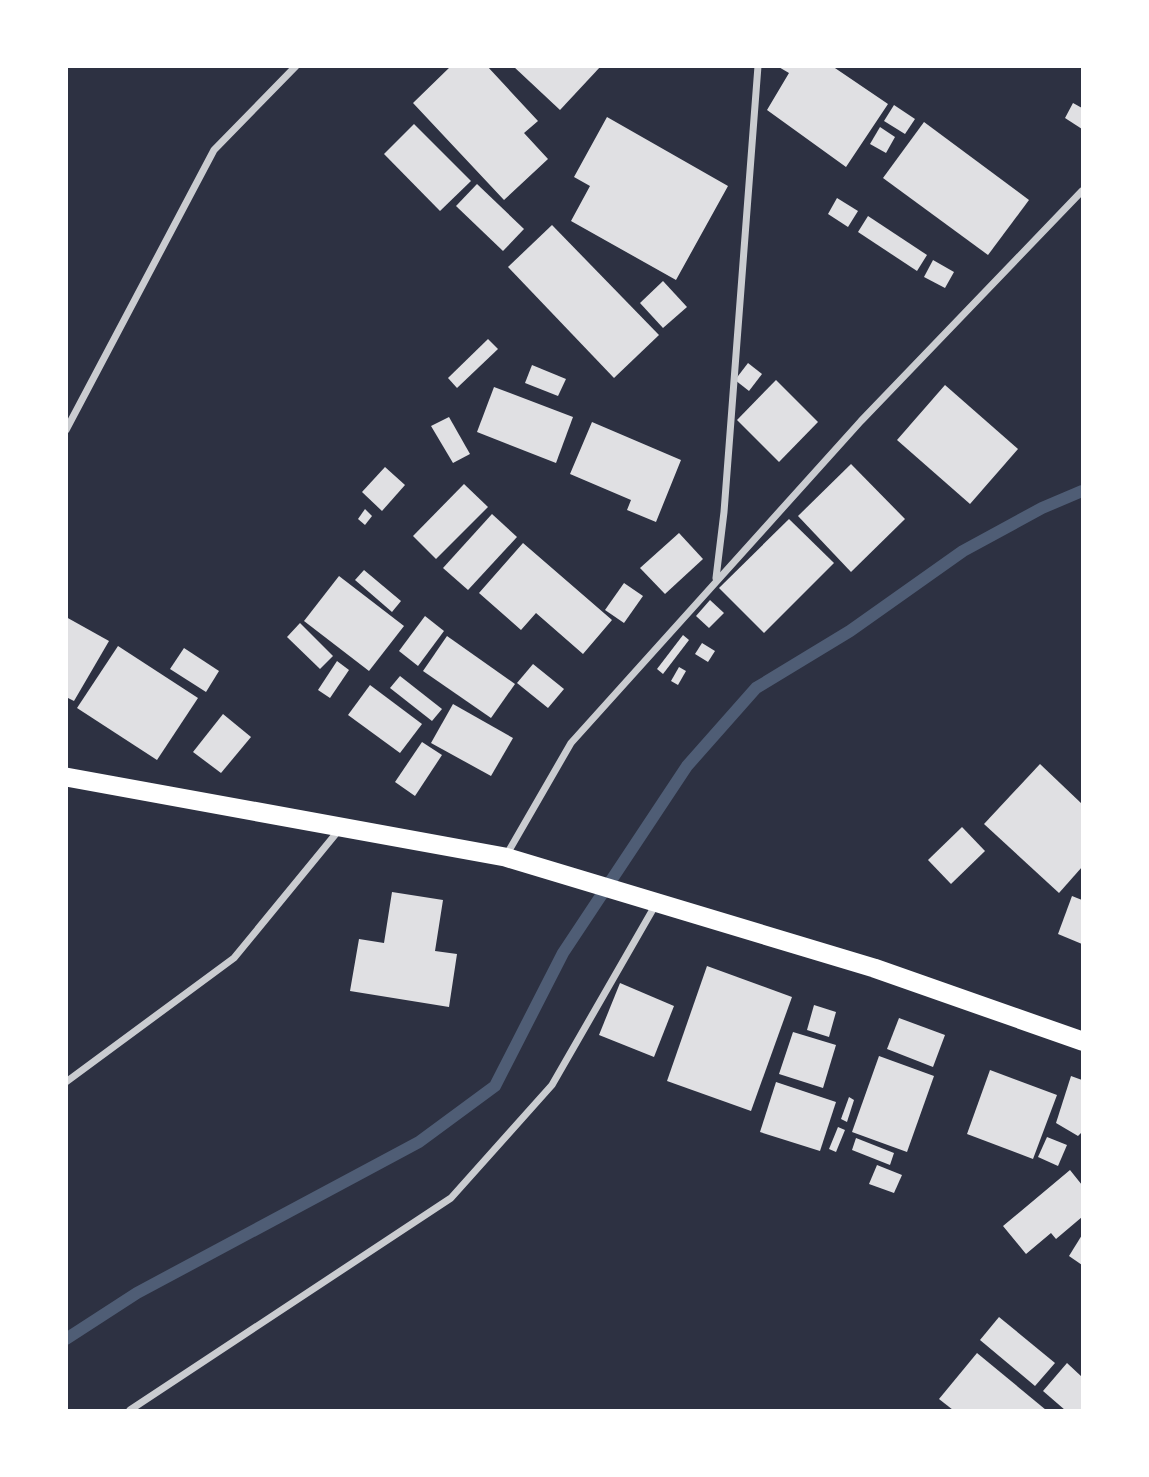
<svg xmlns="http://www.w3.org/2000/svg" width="1149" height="1477" font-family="'PT Sans',sans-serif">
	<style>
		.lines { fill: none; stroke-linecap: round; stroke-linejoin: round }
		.stream { stroke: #4f5d75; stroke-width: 12 }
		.building { fill: #e0e0e3 }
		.minor { stroke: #caccd0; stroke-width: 7 }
		.trunk { stroke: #fff; stroke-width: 19 }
	</style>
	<rect width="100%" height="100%" fill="#2d3142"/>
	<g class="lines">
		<path class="stream" d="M66 1339 137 1293 419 1142 495 1086 563 953 687 766 756 688 850 631 963 551 1042 508 1082 491"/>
	</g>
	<g class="building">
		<path d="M451 66H487L538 121 524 133 548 159 504 200 413 103Z"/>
		<path d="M513 66H601L560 110Z"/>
		<path d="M777 66H832L888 104 846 167 767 110 789 73Z"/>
		<path d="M1073 103 1082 108V129L1065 118Z"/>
		<path d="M894 105 915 119 905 134 884 121Z"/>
		<path d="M607 117 728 186 676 280 571 221 590 186 574 177Z"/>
		<path d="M924 122 1029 200 988 255 883 178Z"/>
		<path d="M414 124 471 181 440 211 384 154Z"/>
		<path d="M880 127 895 137 886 153 870 144Z"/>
		<path d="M477 184 524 229 503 251 456 206Z"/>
		<path d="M837 198 858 211 848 227 828 214Z"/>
		<path d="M868 216 927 255 917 271 858 232Z"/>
		<path d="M552 225 659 335 614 378 508 267Z"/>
		<path d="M933 260 954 272 945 288 924 277Z"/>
		<path d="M663 281 687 307 663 328 640 303Z"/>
		<path d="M488 339 498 349 457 388 448 378Z"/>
		<path d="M748 363 762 374 749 391 735 380Z"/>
		<path d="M532 365 566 379 558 396 525 383Z"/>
		<path d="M776 380 818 422 779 462 737 420Z"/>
		<path d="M945 385 1018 449 970 504 897 440Z"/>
		<path d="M494 387 573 417 556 463 477 432Z"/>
		<path d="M449 417 470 454 453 463 431 426Z"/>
		<path d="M592 422 681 460 656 522 627 510 631 500 570 474Z"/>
		<path d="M851 464 905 519 851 572 798 516Z"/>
		<path d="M385 467 405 485 382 511 362 492Z"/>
		<path d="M464 484 488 507 436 559 413 536Z"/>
		<path d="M365 509 372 516 365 525 358 519Z"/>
		<path d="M492 514 517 537 468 590 443 568Z"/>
		<path d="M789 519 834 563 764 633 719 588Z"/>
		<path d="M679 533 703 559 665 594 640 568Z"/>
		<path d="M523 543 612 620 583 654 536 613 521 630 479 593Z"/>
		<path d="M364 570 401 601 392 612 355 580Z"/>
		<path d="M339 576 404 626 369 671 304 621Z"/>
		<path d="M624 583 643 596 624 623 605 610Z"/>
		<path d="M710 600 724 613 709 628 696 616Z"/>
		<path d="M425 616 444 631 418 666 399 651Z"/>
		<path d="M66 617 109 641 74 701 66 697Z"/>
		<path d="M300 623 333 656 320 669 287 637Z"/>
		<path d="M683 635 689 640 663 674 657 669Z"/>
		<path d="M447 636 515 684 491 718 423 671Z"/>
		<path d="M702 643 715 651 708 662 695 654Z"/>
		<path d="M118 646 198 698 157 760 77 708Z"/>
		<path d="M184 648 219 671 206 692 170 669Z"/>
		<path d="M337 661 349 670 330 698 318 690Z"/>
		<path d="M533 664 564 689 548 708 517 683Z"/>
		<path d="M679 667 686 671 678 685 671 681Z"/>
		<path d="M400 676 442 709 432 721 390 688Z"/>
		<path d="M370 685 422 724 400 753 348 715Z"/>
		<path d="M453 704 513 738 491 776 431 743Z"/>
		<path d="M223 714 251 737 221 773 193 752Z"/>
		<path d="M422 742 442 755 415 796 395 782Z"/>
		<path d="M1040 764 1082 804V867L1059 893 984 824Z"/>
		<path d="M962 827 985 851 951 884 928 860Z"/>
		<path d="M392 892 443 900 435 951 457 954 449 1007 350 991 359 939 384 943Z"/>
		<path d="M1072 896 1082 900V944L1058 934Z"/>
		<path d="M707 966 792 997 751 1111 667 1081Z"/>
		<path d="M620 983 674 1006 654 1057 599 1035Z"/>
		<path d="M814 1005 836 1012 829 1037 807 1030Z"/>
		<path d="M899 1018 945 1035 933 1067 887 1049Z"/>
		<path d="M793 1032 836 1045 823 1088 779 1074Z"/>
		<path d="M879 1056 934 1076 907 1152 852 1132Z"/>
		<path d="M990 1070 1057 1095 1033 1159 967 1134Z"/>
		<path d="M1071 1076 1082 1080V1132L1078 1136 1056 1123Z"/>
		<path d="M776 1082 836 1102 820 1151 760 1132Z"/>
		<path d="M849 1097 854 1100 847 1122 841 1119Z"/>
		<path d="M838 1127 845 1130 836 1152 829 1149Z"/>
		<path d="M1047 1137 1067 1145 1058 1166 1038 1157Z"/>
		<path d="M856 1138 894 1153 890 1165 852 1150Z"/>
		<path d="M877 1165 902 1175 894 1193 869 1184Z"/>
		<path d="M1070 1170 1082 1185V1217L1056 1239 1051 1233 1026 1254 1003 1226Z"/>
		<path d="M1082 1235V1265L1069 1256Z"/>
		<path d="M999 1317 1055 1363 1035 1386 980 1340Z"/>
		<path d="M977 1353 1046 1410H953L939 1399Z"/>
		<path d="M1067 1363 1082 1377V1410H1065L1043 1391Z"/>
	</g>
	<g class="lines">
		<g class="minor">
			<path d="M66 430 214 150 296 66"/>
			<path d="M716 578 724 512 758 66"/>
			<path d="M507 854 571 743 861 421 1082 191"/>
			<path d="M66 1082 234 958 339 830"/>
			<path d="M130 1410 451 1198 552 1085 656 904"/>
		</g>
		<path class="trunk" d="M66 777 505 857 874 968 1082 1041"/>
	</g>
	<rect width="1149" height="1477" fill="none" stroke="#ffffff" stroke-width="136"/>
</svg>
